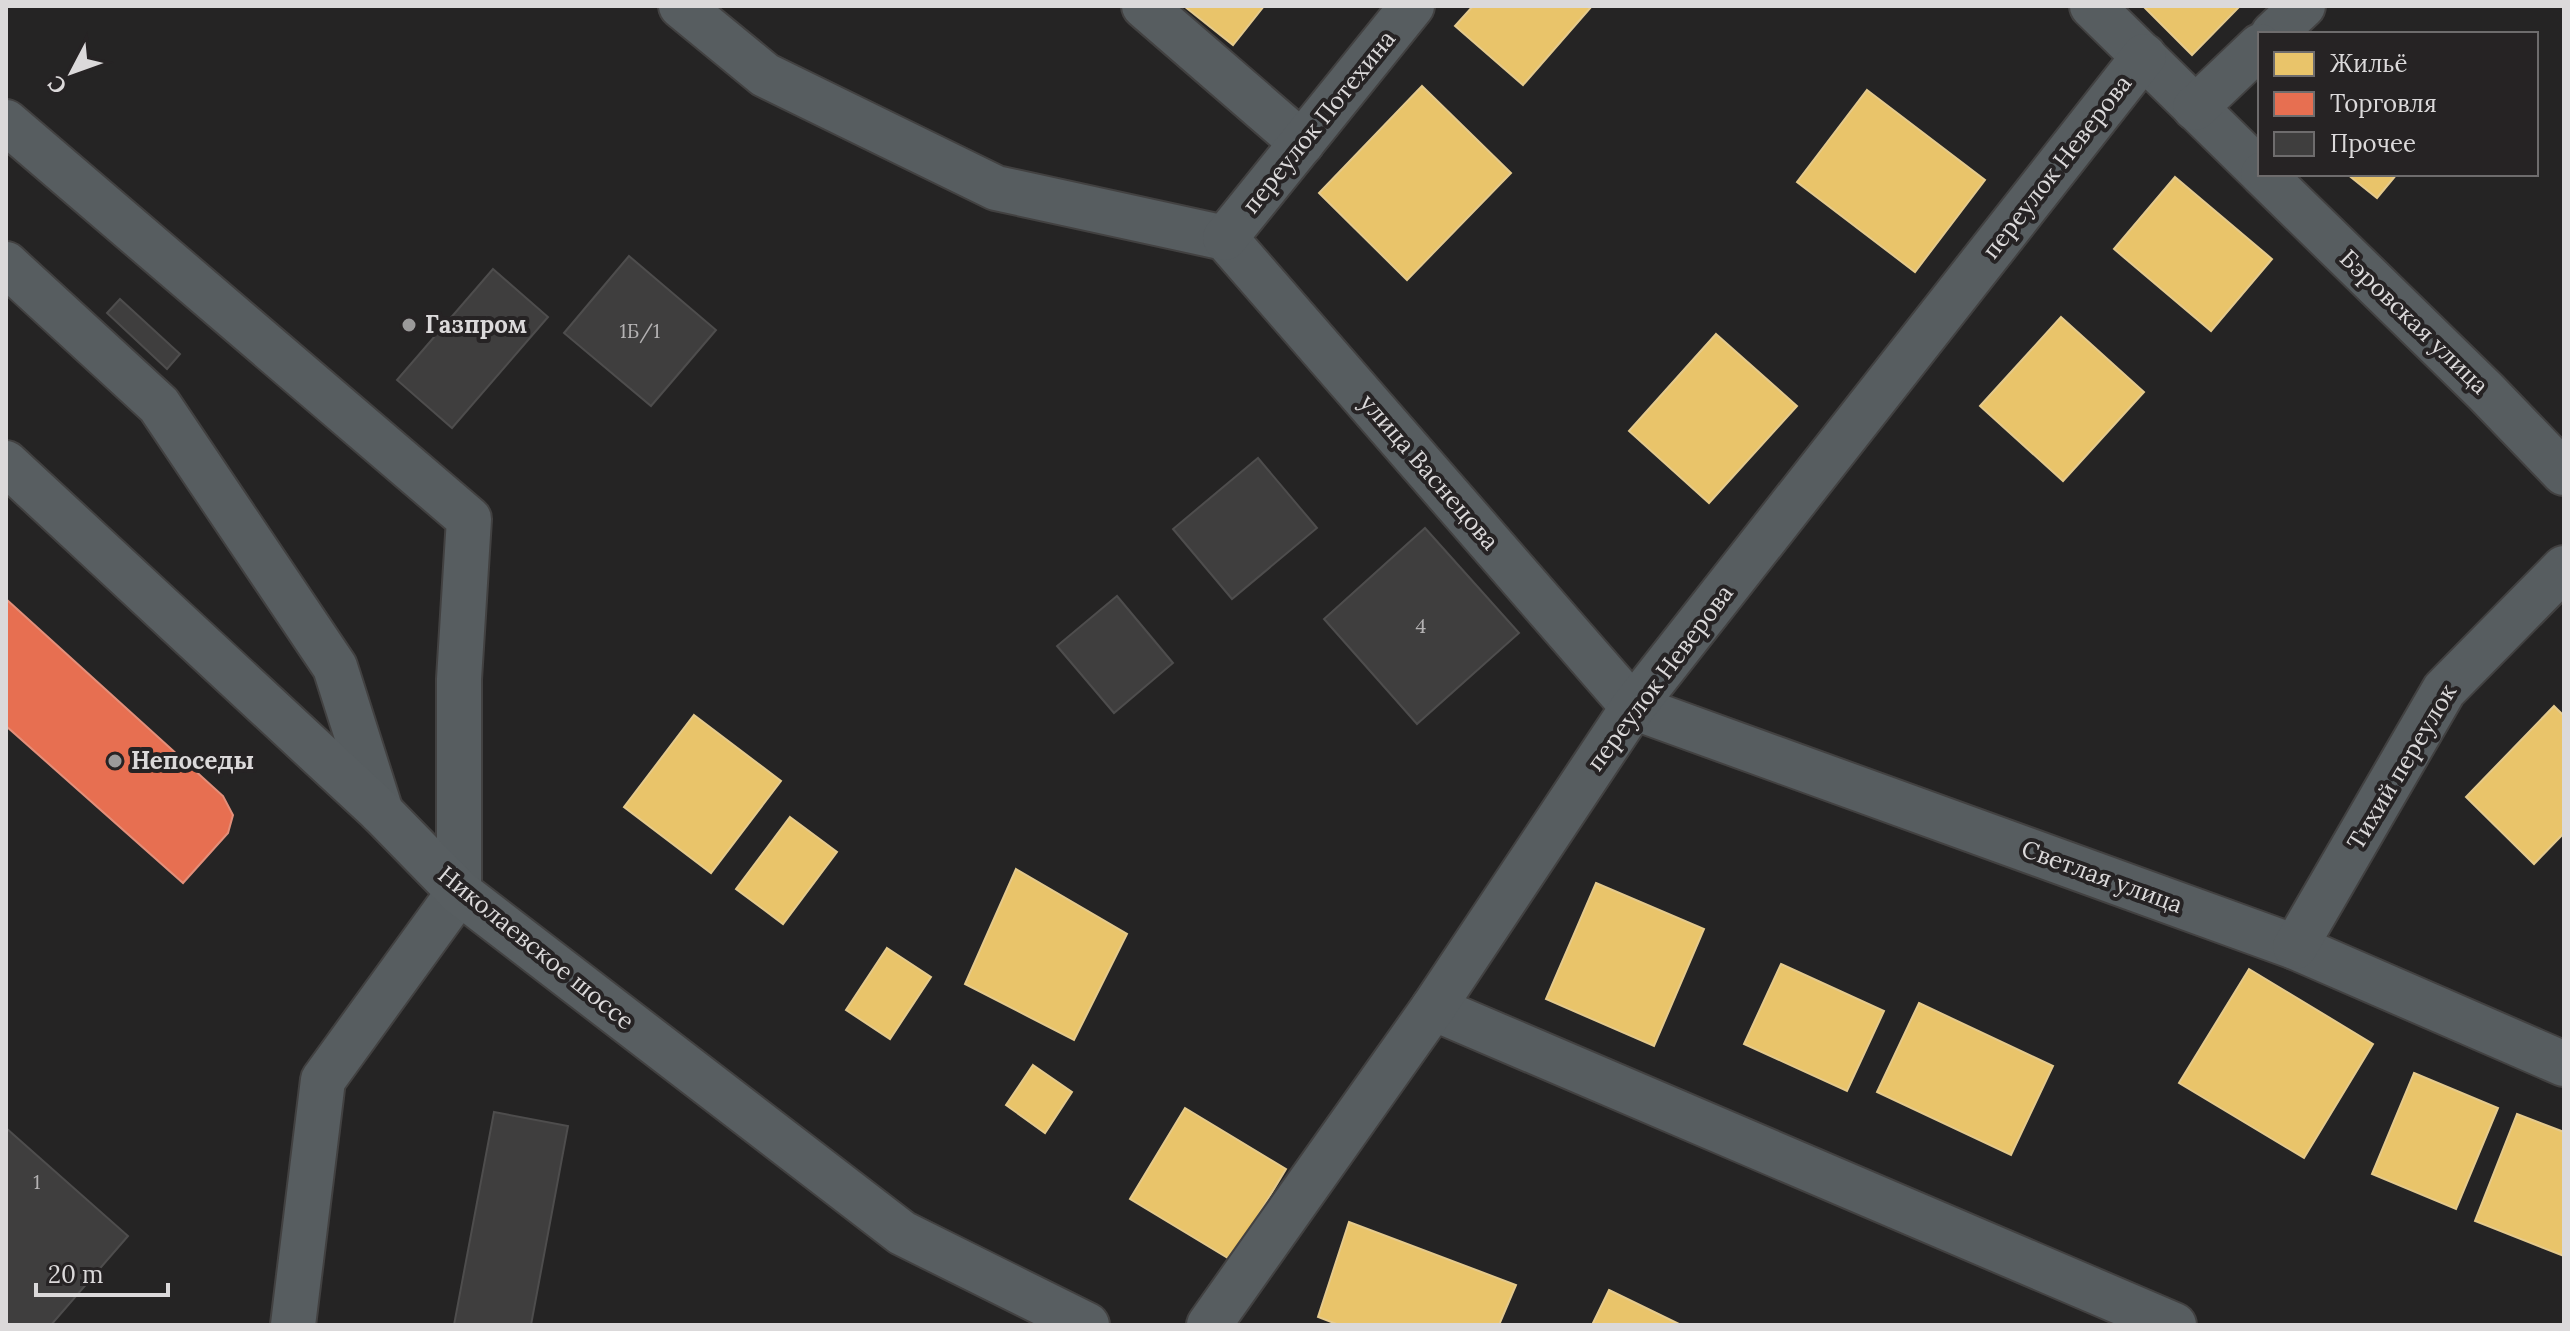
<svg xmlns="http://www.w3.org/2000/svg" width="2570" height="1331" font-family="Lora,serif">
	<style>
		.homes { fill: #e9c46a; stroke: #e5ca8c; stroke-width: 2 }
		.shops { fill: #e76f51; stroke: #e38f7a; stroke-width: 2 }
		.building { fill: #3f3e3e; stroke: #4e4d4d; stroke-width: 2 }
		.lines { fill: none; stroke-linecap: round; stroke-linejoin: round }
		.minor-casing { stroke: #424141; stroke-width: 48 }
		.major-casing { stroke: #424141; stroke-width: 48 }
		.minor { stroke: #575d60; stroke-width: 44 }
		.major { stroke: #585e61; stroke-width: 44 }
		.poi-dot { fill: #9b9a9a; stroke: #262324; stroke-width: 3 }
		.labels { text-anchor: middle; stroke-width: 8; stroke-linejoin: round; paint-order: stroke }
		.number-label { font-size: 20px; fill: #b4b2b3 }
		.street-label { font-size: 24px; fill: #dbd9da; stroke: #262324 }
		.poi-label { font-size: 24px; font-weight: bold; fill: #dbd9da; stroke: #262324; text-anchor: start }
	</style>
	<rect width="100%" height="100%" fill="#252424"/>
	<g class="homes">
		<path d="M1184 6H1264L1233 45Z"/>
		<path d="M1473 6H1592L1523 85 1455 26Z"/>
		<path d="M2143 6H2240L2192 55Z"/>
		<path d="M1422 86 1511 173 1407 280 1319 193Z"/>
		<path d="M1867 90 1985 180 1915 272 1797 182Z"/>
		<path d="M2347 174H2397L2377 198Z"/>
		<path d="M2175 177 2272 259 2211 331 2114 249Z"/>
		<path d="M2061 317 2144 392 2063 481 1980 406Z"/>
		<path d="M1716 334 1797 406 1709 503 1629 431Z"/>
		<path d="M2554 706 2564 716V833L2534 864 2466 797Z"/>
		<path d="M694 715 781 781 711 873 624 807Z"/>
		<path d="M790 817 837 852 783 924 736 889Z"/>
		<path d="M1016 869 1127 934 1074 1040 965 984Z"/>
		<path d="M1596 883 1704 929 1654 1046 1546 999Z"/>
		<path d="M887 948 931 977 890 1039 846 1010Z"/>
		<path d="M1781 964 1884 1011 1847 1091 1744 1044Z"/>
		<path d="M2249 969 2373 1044 2304 1158 2179 1083Z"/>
		<path d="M1919 1003 2053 1066 2011 1155 1877 1092Z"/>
		<path d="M1033 1065 1072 1092 1045 1133 1006 1105Z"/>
		<path d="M2414 1073 2498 1108 2456 1209 2372 1174Z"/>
		<path d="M1185 1108 1286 1169 1231 1260 1130 1199Z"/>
		<path d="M2517 1114 2564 1132V1256L2475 1221Z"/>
		<path d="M1349 1222 1516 1285 1499 1325H1339L1318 1317Z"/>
		<path d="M1609 1290 1681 1325H1592Z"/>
	</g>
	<path class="shops" d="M6 599 223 796 233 815 228 833 183 883 6 726Z"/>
	<g class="building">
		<path d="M629 256 716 330 651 406 564 333Z"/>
		<path d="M493 269 548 317 452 428 397 380Z"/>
		<path d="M120 299 180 354 167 369 107 313Z"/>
		<path d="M1258 458 1317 528 1232 599 1173 529Z"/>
		<path d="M1425 528 1519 633 1417 724 1324 619Z"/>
		<path d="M1117 596 1173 663 1114 713 1057 646Z"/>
		<path d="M494 1112 568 1126 531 1325H454Z"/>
		<path d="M6 1128 128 1236 51 1325H6Z"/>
	</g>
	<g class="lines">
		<defs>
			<g id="minor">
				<path d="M681 6 765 75 996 188 1225 238"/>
				<path d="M1144 6 1302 143"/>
				<path d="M2092 6 2260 171"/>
				<path d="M2273 34 2303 6"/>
				<path d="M2195 108 2260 46"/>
				<path d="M6 122 469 519 459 679V892L323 1080 293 1325"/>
				<path d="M2263 174 2486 392 2564 473"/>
				<path d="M1225 238 1633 707 2295 947 2564 1064"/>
				<path d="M1225 238 1412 6"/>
				<path d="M6 264 159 405 335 667 381 812"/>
				<path d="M2295 947 2444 690 2564 568"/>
				<path d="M1433 1008 2174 1325"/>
				<path d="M1209 1325 1433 1008 1633 707 2144 56"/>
			</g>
			<path id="major" d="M6 463 381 812 459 892 902 1233 1087 1325"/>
		</defs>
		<use href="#minor" class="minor-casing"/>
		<use href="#major" class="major-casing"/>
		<use href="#minor" class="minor"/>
		<use href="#major" class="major"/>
	</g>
	<g class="poi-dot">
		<circle cx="409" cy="325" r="8"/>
		<circle cx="115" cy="761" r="8"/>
	</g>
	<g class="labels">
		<g class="number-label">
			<text x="640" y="338">1Б/1</text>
			<text x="1421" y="633">4</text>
			<text x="37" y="1189">1</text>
		</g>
		<g class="street-label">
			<text transform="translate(1319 122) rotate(-51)" y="8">переулок Потехина</text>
			<text transform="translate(2057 167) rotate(-52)" y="8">переулок Неверова</text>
			<text transform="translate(2414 322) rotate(44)" y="8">Бэровская улица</text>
			<text transform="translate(1429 472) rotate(49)" y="8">улица Васнецова</text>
			<text transform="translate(1660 678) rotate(-53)" y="8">переулок Неверова</text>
			<text transform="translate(2402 767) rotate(-59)" y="8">Тихий переулок</text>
			<text transform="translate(2102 877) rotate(20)" y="8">Светлая улица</text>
			<text transform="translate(536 948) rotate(39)" y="8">Николаевское шоссе</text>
		</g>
		<g class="poi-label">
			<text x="425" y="333">Газпром</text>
			<text x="131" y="769">Непоседы</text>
		</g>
	</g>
	<rect width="2570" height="1331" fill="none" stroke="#dbd9da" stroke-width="16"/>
	<rect x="2258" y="32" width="280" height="144" fill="#262324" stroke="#6e6c6d" stroke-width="2"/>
	<rect x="2274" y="52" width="40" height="24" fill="#e9c46a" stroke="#6e6c6d" stroke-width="2"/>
	<text x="2330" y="72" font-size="24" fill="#dbd9da">Жильё</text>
	<rect x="2274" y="92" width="40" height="24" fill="#e76f51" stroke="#6e6c6d" stroke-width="2"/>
	<text x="2330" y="112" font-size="24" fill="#dbd9da">Торговля</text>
	<rect x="2274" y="132" width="40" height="24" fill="#3f3e3e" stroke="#6e6c6d" stroke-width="2"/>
	<text x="2330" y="152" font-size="24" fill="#dbd9da">Прочее</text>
	<g transform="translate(72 72) rotate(229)" stroke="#262324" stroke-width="6" paint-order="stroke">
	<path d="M0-6L14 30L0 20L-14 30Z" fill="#dbd9da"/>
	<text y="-12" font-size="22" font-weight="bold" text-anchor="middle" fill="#dbd9da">С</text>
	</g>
	<path d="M36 1283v12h132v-12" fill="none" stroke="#dbd9da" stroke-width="4"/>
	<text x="48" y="1283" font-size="24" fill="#dbd9da" stroke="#262324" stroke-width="6" paint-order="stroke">20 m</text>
</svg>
